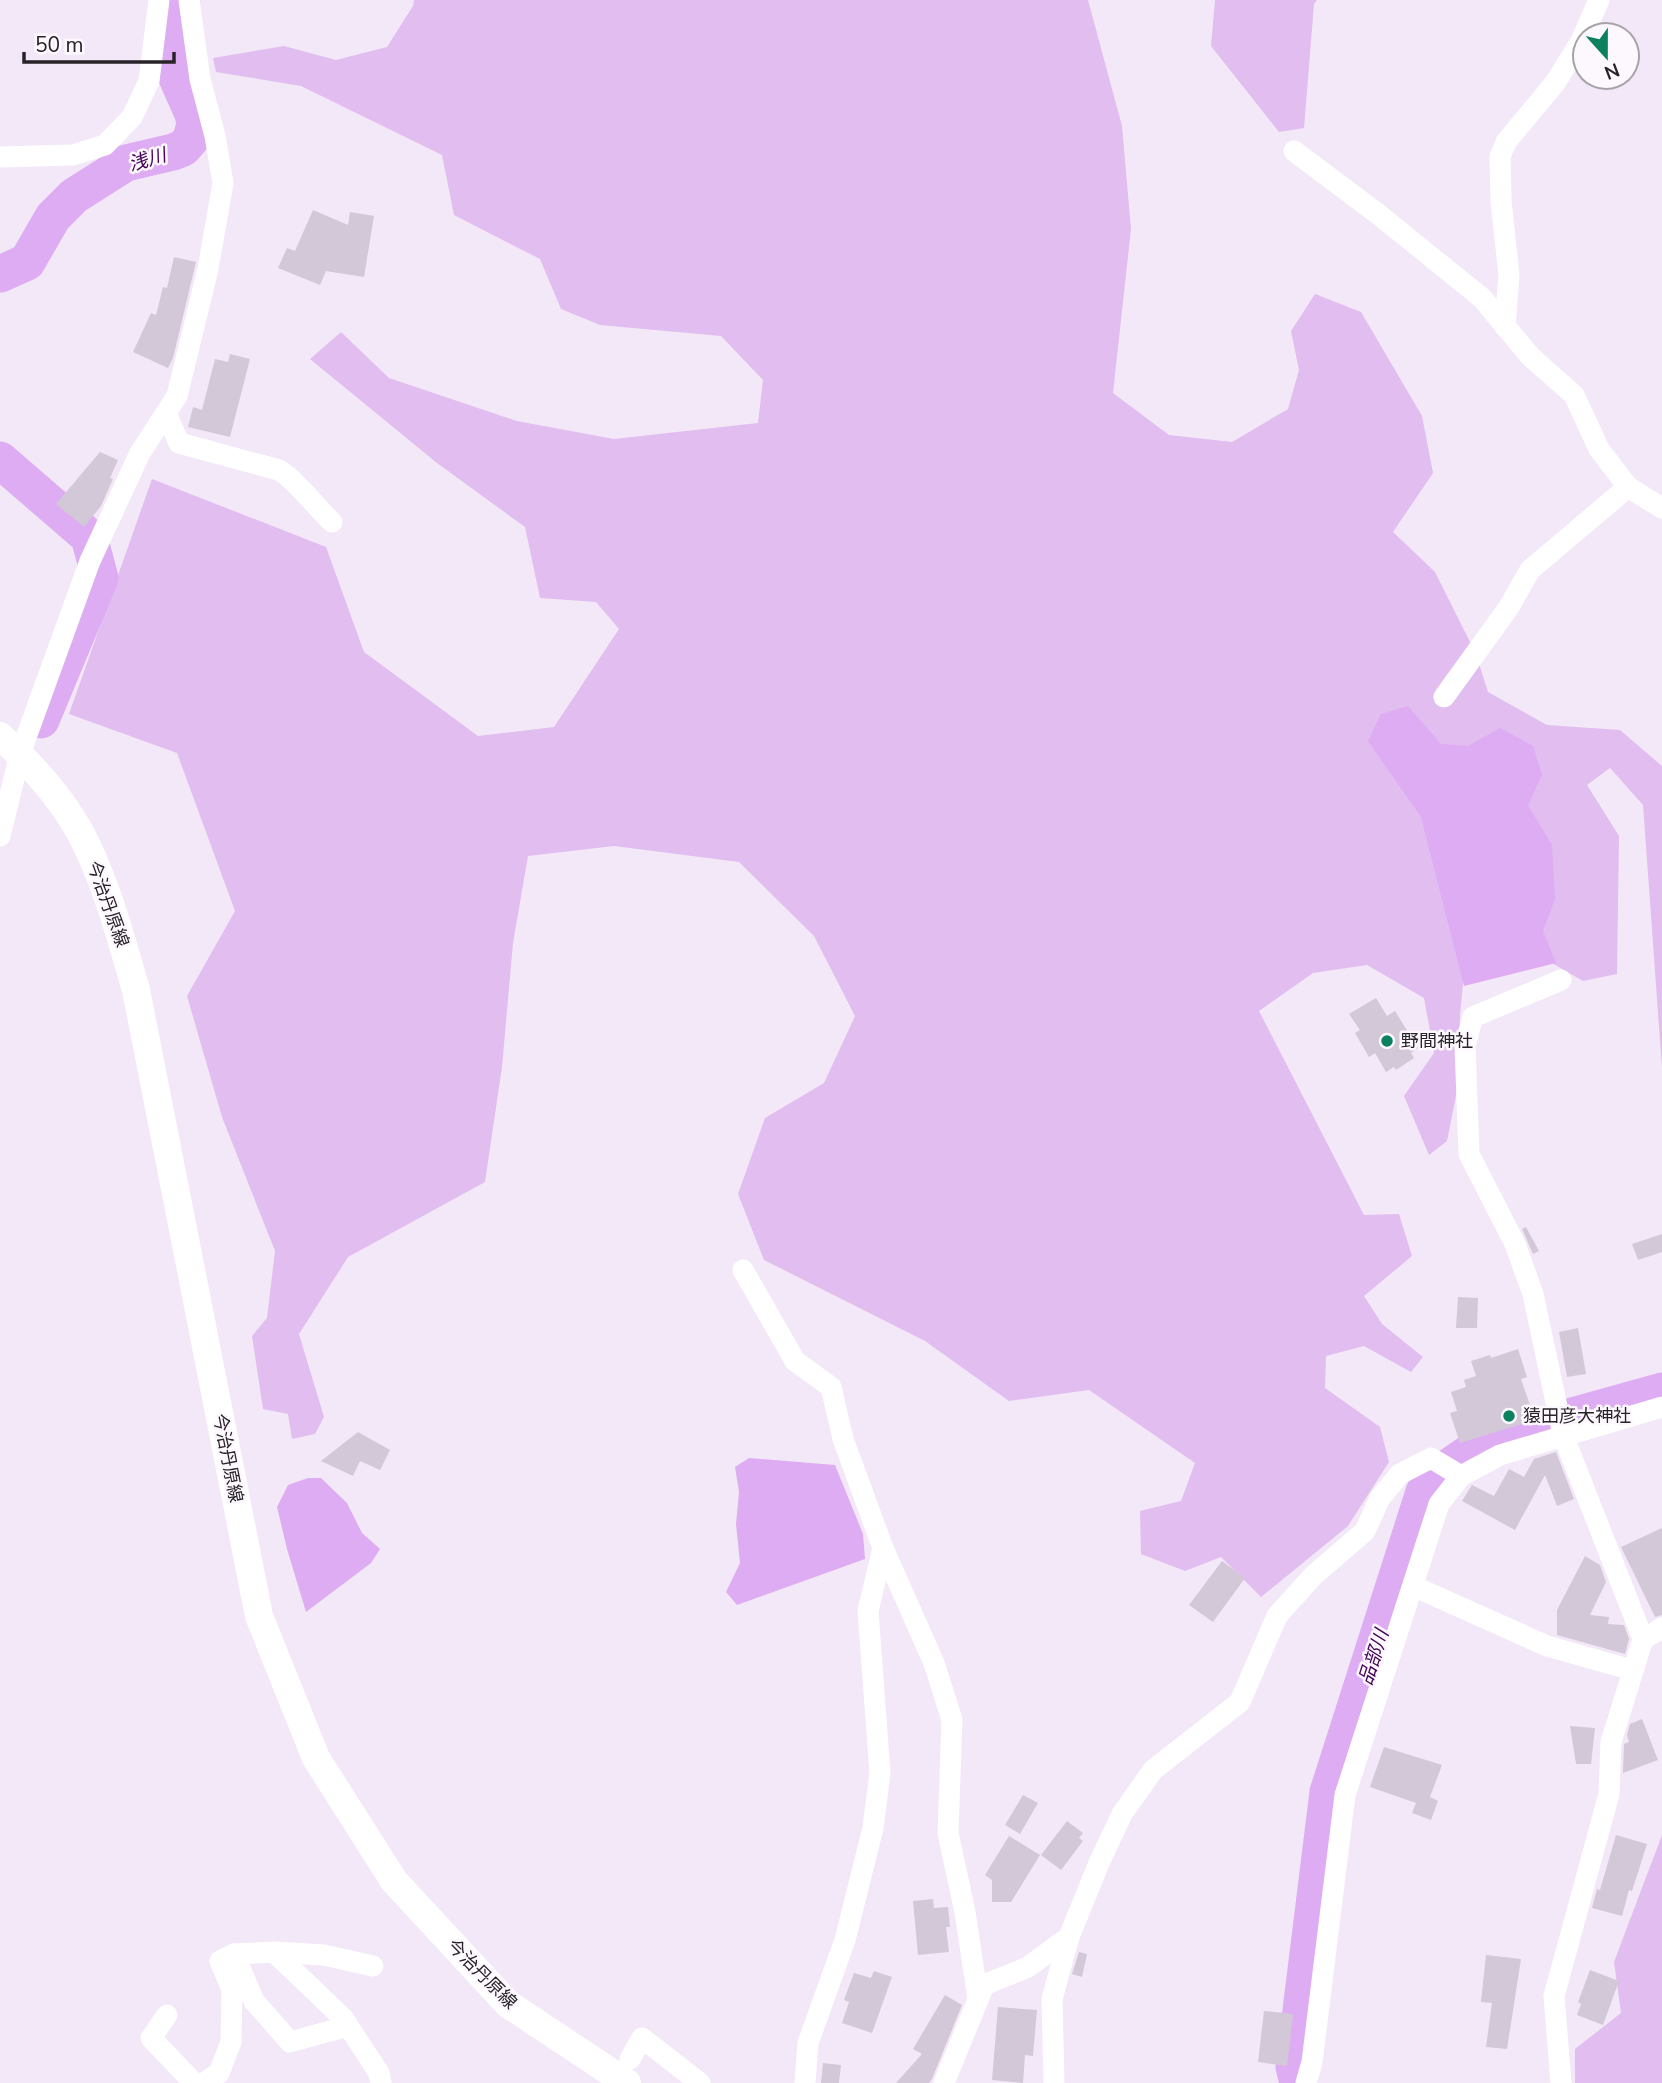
<svg xmlns="http://www.w3.org/2000/svg" width="1662" height="2083" font-family="'Nunito Sans','Noto Sans JP',sans-serif">
	<style>
		.green { fill: #e1bdf0 }
		.water { fill: #deacf2 }
		.lines { fill: none; stroke-linecap: round; stroke-linejoin: round }
		.river { stroke: #deacf2; stroke-width: 37 }
		.building { fill: #d3c8d7 }
		.street { stroke: #fff; stroke-width: 21 }
		.secondary { stroke: #fff; stroke-width: 28 }
		.poi-dot { fill: #0b815f; stroke: #fcf8fe; stroke-width: 2.5 }
		.labels { text-anchor: middle; stroke-width: 5; stroke-linejoin: round; paint-order: stroke }
		.street-label { font-size: 18px; fill: #272329; stroke: #fcf8fe }
		.poi-label { font-size: 18px; fill: #272329; stroke: #fcf8fe; text-anchor: start }
		.water-label { font-size: 19px; font-style: italic; fill: #450258; stroke: #fcf8fe }
	</style>
	<rect width="100%" height="100%" fill="#f3e8f8"/>
	<g class="green">
		<path d="M414 0H1088L1122 126 1131 229 1113 393 1169 435 1232 442 1288 409 1299 370 1291 331 1315 294 1361 312 1422 416 1433 473 1393 532 1435 572 1476 654 1488 692 1547 725 1620 730 1662 766V1068L1643 805 1610 768 1587 785 1619 836 1617 974 1583 981 1531 951 1468 932 1460 1015 1458 1086 1447 1141 1429 1155 1404 1096 1434 1053 1424 998 1367 965 1313 973 1259 1011 1364 1215 1399 1214 1412 1256 1364 1296 1382 1324 1423 1357 1411 1372 1364 1346 1326 1356 1325 1388 1380 1427 1389 1462 1348 1526 1261 1597 1221 1557 1185 1571 1141 1554 1140 1511 1181 1501 1195 1463 1089 1390 1009 1401 925 1341 764 1260 738 1194 765 1118 824 1083 855 1016 814 936 739 862 614 846 528 856 513 943 502 1067 485 1182 348 1257 299 1334 324 1417 315 1434 292 1439 288 1414 263 1409 252 1336 267 1318 275 1251 222 1117 187 996 235 911 177 753 69 714 152 479 326 547 364 652 478 736 554 727 619 629 596 602 540 598 525 527 437 463 310 359 341 332 389 378 517 421 614 439 758 423 763 380 721 336 600 325 561 309 540 259 454 215 442 155 301 86 216 72 213 58 284 46 336 60 387 47 413 6Z"/>
		<path d="M1215 0H1317L1314 4 1304 128 1279 132 1211 46Z"/>
		<path d="M1662 1835V2083H1575V2049L1621 2013 1614 1962Z"/>
	</g>
	<g class="water">
		<path d="M1408 706 1441 744 1468 746 1500 728 1533 746 1542 775 1528 805 1552 845 1555 899 1543 931 1556 963 1464 986 1421 817 1368 741 1381 714Z"/>
		<path d="M749 1458 835 1465 863 1534 865 1559 737 1605 726 1592 740 1563 736 1524 739 1492 735 1467Z"/>
		<path d="M308 1478H321L347 1503 362 1533 380 1549 371 1563 306 1612 287 1549 277 1507 288 1485Z"/>
	</g>
	<g class="lines">
		<g class="river">
			<path d="M0 274 27 262 53 217 74 196 126 163 173 152 183 148 191 139 195 124 193 114 170 62V0"/>
			<path d="M0 460 89 537 100 578 41 720"/>
			<path d="M1298 2083 1294 2067 1328 1792 1424 1492 1431 1479 1472 1451 1572 1416 1662 1391"/>
		</g>
	</g>
	<g class="building">
		<path d="M313 210 348 225 350 212 374 216 364 277 326 271 320 285 278 268 287 248 295 251Z"/>
		<path d="M174 257 196 262 173 358 168 368 133 352 151 313 156 315 163 287 167 288Z"/>
		<path d="M230 354 250 359 230 437 188 427 193 407 202 410 215 359 228 362Z"/>
		<path d="M100 452 118 460 110 478 113 479 101 506 84 527 56 504Z"/>
		<path d="M1376 998 1387 1016 1395 1011 1418 1048 1411 1053 1414 1058 1396 1070 1394 1067 1386 1072 1375 1053 1369 1057 1355 1033 1360 1030 1349 1014Z"/>
		<path d="M1526 1227 1539 1251 1533 1254 1522 1229Z"/>
		<path d="M1662 1234V1252L1638 1260 1632 1244Z"/>
		<path d="M1458 1297 1478 1298 1477 1328H1456Z"/>
		<path d="M1578 1328 1586 1374 1567 1377 1559 1332Z"/>
		<path d="M1518 1349 1527 1377 1521 1379 1535 1420 1460 1443 1450 1413 1457 1411 1451 1392 1466 1387 1464 1380 1476 1376 1471 1361 1490 1355 1491 1358Z"/>
		<path d="M358 1432 390 1450 380 1470 360 1461 353 1476 321 1461Z"/>
		<path d="M1556 1452 1574 1499 1557 1506 1545 1475 1515 1530 1462 1501 1472 1485 1494 1496 1509 1469 1524 1477 1534 1459Z"/>
		<path d="M1662 1528V1615L1655 1617 1621 1547Z"/>
		<path d="M1585 1556 1600 1565 1606 1582 1590 1615 1609 1617 1608 1624 1624 1625 1629 1639 1625 1654 1557 1635V1610Z"/>
		<path d="M1222 1561 1245 1578 1213 1622 1189 1605Z"/>
		<path d="M1642 1719 1658 1760 1623 1773 1624 1744 1629 1742 1627 1735 1630 1724Z"/>
		<path d="M1570 1726 1595 1728 1591 1764H1576Z"/>
		<path d="M1384 1747 1442 1765 1430 1797 1438 1801 1431 1820 1412 1813 1416 1803 1370 1787Z"/>
		<path d="M1023 1795 1038 1803 1020 1834 1005 1825Z"/>
		<path d="M1067 1821 1083 1833 1079 1838 1083 1841 1061 1870 1041 1855Z"/>
		<path d="M1616 1835 1647 1844 1632 1891 1629 1890 1622 1916 1592 1908 1597 1889 1600 1890Z"/>
		<path d="M1009 1836 1040 1855 1011 1902H992V1880L985 1875Z"/>
		<path d="M933 1899 934 1908 948 1907 950 1927H946L949 1952 918 1955 913 1901Z"/>
		<path d="M1079 1952 1087 1954 1082 1977 1072 1974Z"/>
		<path d="M1486 1955 1521 1959 1507 2049 1486 2047 1492 2003 1481 2002Z"/>
		<path d="M1590 1970 1619 1981 1603 2025 1577 2015 1581 2004 1578 2002Z"/>
		<path d="M874 1971 892 1977 872 2033 842 2023 849 2002 844 2000 854 1973 871 1978Z"/>
		<path d="M945 1995 962 2005 932 2079 929 2083H896L922 2054 913 2049Z"/>
		<path d="M998 2007 1037 2010 1033 2056 1025 2055 1023 2083 992 2080Z"/>
		<path d="M1264 2011 1293 2014 1287 2066 1258 2062Z"/>
		<path d="M823 2063 841 2065 839 2083H821Z"/>
	</g>
	<g class="lines">
		<g class="street">
			<path d="M1294 151 1378 214 1482 298 1530 356 1574 395 1599 449 1628 487 1662 508"/>
			<path d="M0 157 73 155 105 145 132 117 149 81 159 0"/>
			<path d="M1505 327 1509 275 1501 201 1500 157 1506 142 1555 83 1581 41 1599 0"/>
			<path d="M166 413 179 443 279 470C297 481 316 507 332 522"/>
			<path d="M1444 697 1509 607 1530 570 1628 487"/>
			<path d="M0 836 20 754 90 561 140 453 177 396 208 269 223 183 215 136 200 79 189 0"/>
			<path d="M1561 980 1473 1017 1465 1046 1469 1154 1515 1244 1533 1294 1563 1435 1643 1639 1611 1742 1609 1794 1554 1996 1561 2083"/>
			<path d="M743 1270 795 1361 831 1387 843 1439 883 1548 868 1611 880 1773 873 1828 845 1940 808 2043 805 2083"/>
			<path d="M883 1548 934 1663 952 1720 948 1833 965 1912 978 1999"/>
			<path d="M1413 1586 1547 1646 1632 1670"/>
			<path d="M1643 1639 1662 1628"/>
			<path d="M274 1952 324 1955 373 1966"/>
			<path d="M234 1954 254 2001 290 2042 348 2026"/>
			<path d="M167 2015 151 2038 194 2083"/>
			<path d="M630 2059 642 2038 700 2083"/>
			<path d="M204 2083 219 2073 231 2042 232 1990 220 1961 234 1954 274 1952 343 2018 379 2073 381 2083"/>
			<path d="M944 2083 984 1985 1028 1967 1069 1937 1099 1863 1122 1814 1153 1770 1240 1702 1277 1616 1313 1576 1365 1531 1380 1498 1400 1474 1431 1458 1461 1476"/>
			<path d="M1054 2083 1052 1999 1069 1937"/>
			<path d="M1306 2083 1312 2062 1345 1795 1439 1504 1461 1476 1500 1455 1662 1407"/>
		</g>
		<path class="secondary" d="M0 736C33 766 68 805 87 846 109 892 122 942 136 990L259 1616 316 1758 394 1881 508 2004 627 2083"/>
	</g>
	<g class="poi-dot">
		<circle cx="1387" cy="1041" r="7"/>
		<circle cx="1509" cy="1416" r="7"/>
	</g>
	<g class="labels">
		<g class="street-label">
			<text transform="translate(108 904) rotate(70)" y="6">今治丹原線</text>
			<text transform="translate(228 1458) rotate(79)" y="6">今治丹原線</text>
			<text transform="translate(482 1974) rotate(45)" y="6">今治丹原線</text>
		</g>
		<g class="poi-label">
			<text x="1401" y="1047">野間神社</text>
			<text x="1523" y="1422">猿田彦大神社</text>
		</g>
		<g class="water-label">
			<text transform="translate(147 159) rotate(-16)" y="7">浅川</text>
			<text transform="translate(1373 1657) rotate(-72)" y="7">品部川</text>
		</g>
	</g>
	<g transform="translate(1606 56) rotate(159)"><circle r="33" fill="#fcf8fe" stroke="#a7a3a9" stroke-width="2"/>
	<path d="M0-5L12 26L0 18L-12 26Z" fill="#0b815f"/>
	<text y="-10" font-size="19" font-weight="bold" text-anchor="middle" fill="#272329">N</text>
	</g>
	<path d="M24 52v10h150v-10" fill="none" stroke="#272329" stroke-width="3.5"/>
	<text x="35" y="52" font-size="21" fill="#272329" stroke="#fcf8fe" stroke-width="5" paint-order="stroke">50 m</text>
</svg>
